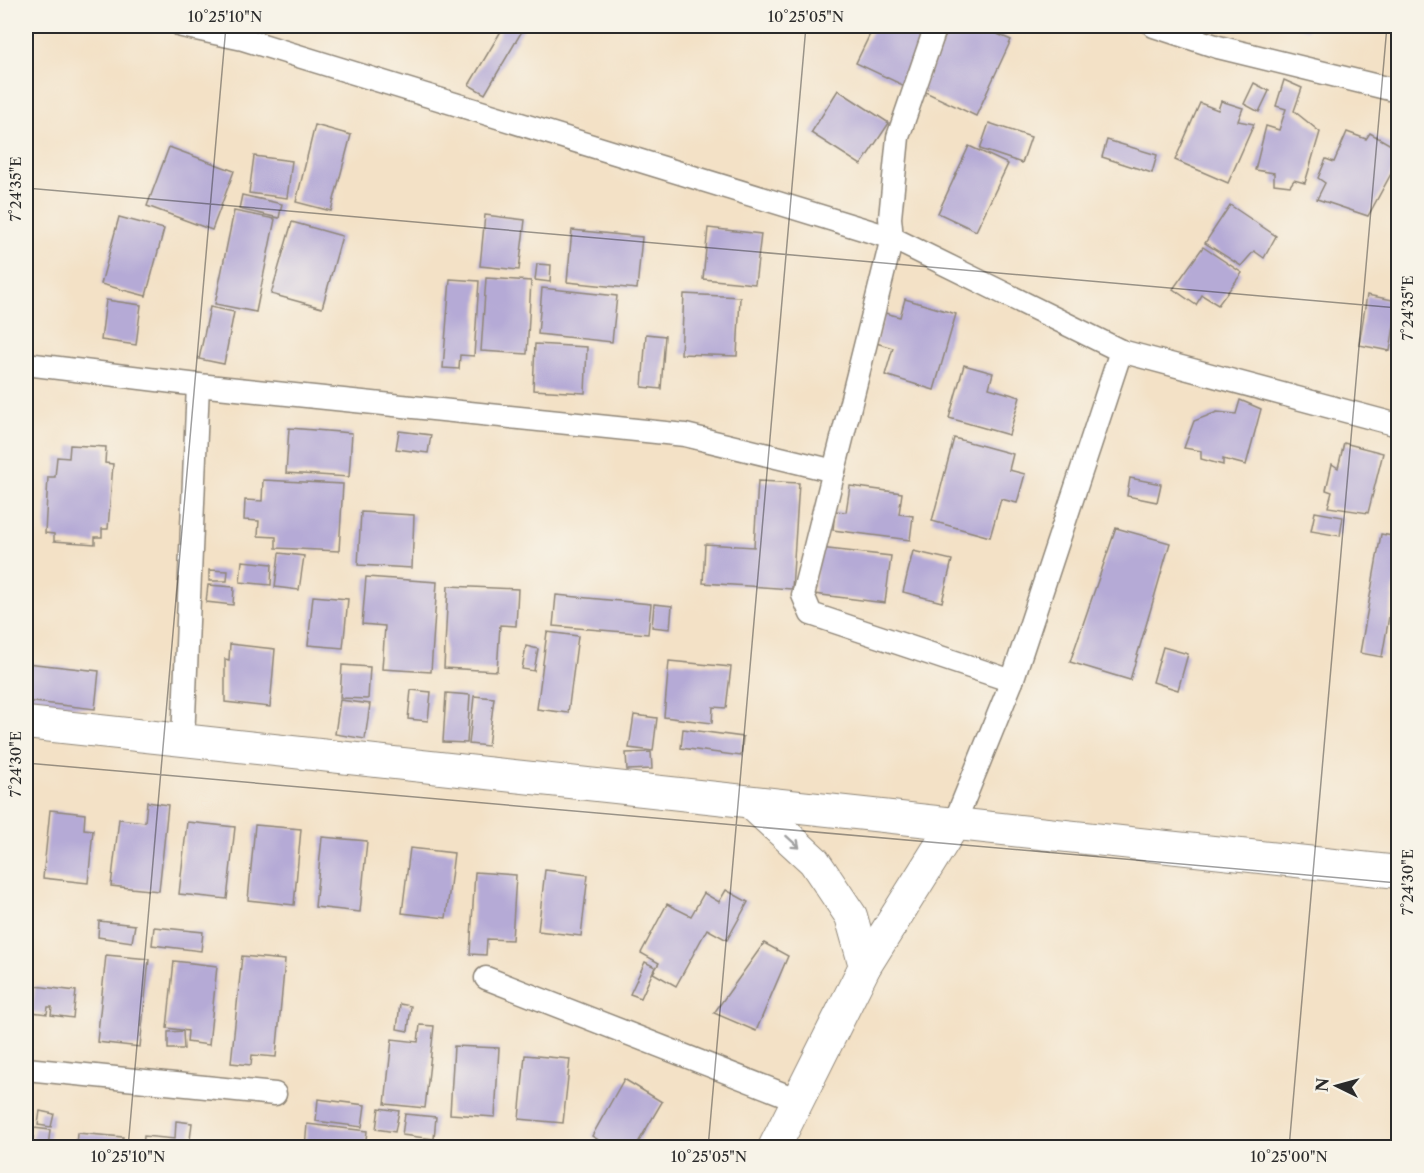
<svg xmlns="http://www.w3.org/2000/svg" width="1424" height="1173" font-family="'Libre Caslon Text',serif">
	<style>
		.building { fill: #b5aad6 }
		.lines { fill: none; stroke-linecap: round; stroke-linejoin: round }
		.street-casing { stroke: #8f8678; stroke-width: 25 }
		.secondary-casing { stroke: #8f8678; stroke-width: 34 }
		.street { stroke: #fff; stroke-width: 22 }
		.secondary { stroke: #fff; stroke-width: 32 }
		.oneway { stroke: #a0a0a0 }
		.ticks { fill: none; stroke: #2b2b2b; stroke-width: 1.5; stroke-opacity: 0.45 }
		.neatline { fill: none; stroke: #2b2b2b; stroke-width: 2 }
		.ticks-label { font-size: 15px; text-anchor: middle; fill: #2b2b2b }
	</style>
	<rect width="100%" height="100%" fill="#f7f3e8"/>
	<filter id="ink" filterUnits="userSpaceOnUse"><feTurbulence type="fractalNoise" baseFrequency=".0167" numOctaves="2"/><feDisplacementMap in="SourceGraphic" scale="12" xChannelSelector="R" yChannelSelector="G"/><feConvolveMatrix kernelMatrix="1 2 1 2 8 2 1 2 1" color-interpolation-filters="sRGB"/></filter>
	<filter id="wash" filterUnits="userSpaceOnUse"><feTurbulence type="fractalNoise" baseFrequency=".008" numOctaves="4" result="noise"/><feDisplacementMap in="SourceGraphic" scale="24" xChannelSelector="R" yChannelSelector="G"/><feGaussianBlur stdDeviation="1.35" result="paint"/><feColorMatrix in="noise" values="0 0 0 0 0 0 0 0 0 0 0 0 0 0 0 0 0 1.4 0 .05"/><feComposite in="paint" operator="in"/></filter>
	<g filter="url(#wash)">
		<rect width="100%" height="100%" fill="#f3e1c6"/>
		<g id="blocks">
			<g class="building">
				<path d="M504 26H525L485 94 469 85Z"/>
				<path d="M874 26H922L927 28 911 89 856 63Z"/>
				<path d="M950 26H979L1011 40 976 116 921 90Z"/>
				<path d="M1292 26H1309L1307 30Z"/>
				<path d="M1284 80 1302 88 1294 111 1320 132 1305 183 1294 180 1290 186 1274 184V173L1255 170 1266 126 1279 130 1286 109 1276 106Z"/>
				<path d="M1254 83 1269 91 1259 112 1244 104Z"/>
				<path d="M838 90 889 123 861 165 811 133Z"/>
				<path d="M1221 101 1243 108 1238 121 1254 124 1228 183 1175 160 1200 103 1218 110Z"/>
				<path d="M989 123 1031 137 1022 163 980 149Z"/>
				<path d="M315 125 351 135 331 211 296 202Z"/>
				<path d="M1347 132 1366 139 1370 133 1398 149V161L1368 216 1317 199 1325 183 1318 178 1326 159 1334 162Z"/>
				<path d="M1107 140 1157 155 1152 173 1102 157Z"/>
				<path d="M969 146 1008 164 976 231 938 213Z"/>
				<path d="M169 147 234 171 212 230 147 206Z"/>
				<path d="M254 156 292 161 287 198 249 193Z"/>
				<path d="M242 195 282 204 279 218 239 209Z"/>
				<path d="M1230 205 1276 236 1264 258 1254 251 1241 266 1205 243Z"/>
				<path d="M234 211 275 219 256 312 215 304Z"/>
				<path d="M485 215 525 220 519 270 480 266Z"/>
				<path d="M119 217 164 229 146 296 101 284Z"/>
				<path d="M292 222 342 236 322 308 271 294Z"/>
				<path d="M708 228 761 234 755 284 703 279Z"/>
				<path d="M572 230 642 237 637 289 567 282Z"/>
				<path d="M1203 247 1242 273 1218 305 1202 295 1196 305 1173 289Z"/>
				<path d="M537 264 551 265 550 282 535 280Z"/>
				<path d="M486 278 531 281 527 354 481 351Z"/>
				<path d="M450 279 479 281 474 356 460 355 459 369 443 368Z"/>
				<path d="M542 288 617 296 612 342 538 334Z"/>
				<path d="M684 294 740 297 737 356 681 354Z"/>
				<path d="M1367 295 1398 301 1390 351 1359 345Z"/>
				<path d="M905 299 956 314 934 390 885 375 893 348 876 343 885 313 900 317Z"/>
				<path d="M106 300 141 305 136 345 101 340Z"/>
				<path d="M210 307 234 312 224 364 199 359Z"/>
				<path d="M646 334 665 336 661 389 642 387Z"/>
				<path d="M535 344 587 347 585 393 533 390Z"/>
				<path d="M964 365 993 373 989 388 1020 397 1009 435 949 418Z"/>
				<path d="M1240 400 1261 409 1246 465 1223 459V465L1201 459V451L1184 448 1194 421 1217 412 1236 414Z"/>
				<path d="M289 428 352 433 349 477 286 473Z"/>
				<path d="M399 431 431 435 428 453 396 449Z"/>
				<path d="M954 438 1013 454 1009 470 1025 474 1017 503 1001 499 990 537 932 521Z"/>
				<path d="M1344 443 1383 453 1368 513 1328 507 1332 492 1326 490 1332 464 1338 468Z"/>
				<path d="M70 445 106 447 105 463 113 464 108 529H102V537H95V544L54 541V534L45 533 48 477H55L57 457 69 458Z"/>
				<path d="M1130 478 1161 484 1157 502 1127 496Z"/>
				<path d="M263 480 343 484 339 551 276 548V537L258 536 259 521 244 520 245 500 262 501Z"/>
				<path d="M758 481 799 483 792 589 703 583 705 544 754 547Z"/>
				<path d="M850 486 902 493 899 514 913 516 910 540 833 530 835 511 846 512Z"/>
				<path d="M361 512 414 515 412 568 358 565Z"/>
				<path d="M1315 512 1343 517 1340 536 1311 531Z"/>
				<path d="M1116 528 1170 543 1130 680 1070 662Z"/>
				<path d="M1381 534 1398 537V565L1382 657 1360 653Z"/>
				<path d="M819 548 891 556 885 603 814 594Z"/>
				<path d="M913 551 952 560 942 602 903 592Z"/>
				<path d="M279 553 304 556 299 590 275 587Z"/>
				<path d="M242 561 272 564 271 585 240 582Z"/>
				<path d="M209 570 228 571 227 581H209Z"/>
				<path d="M366 577 437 582 431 672 382 669 385 626 362 624Z"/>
				<path d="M208 585 234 587 233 605 206 602Z"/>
				<path d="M448 586 518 589 516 626 500 625 497 671 444 668Z"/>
				<path d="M556 595 651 604 648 634 553 626Z"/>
				<path d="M313 596 348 599 343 648 308 645Z"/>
				<path d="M654 604 672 606 670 629 652 627Z"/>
				<path d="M547 632 578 636 568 713 537 709Z"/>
				<path d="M230 644 275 649 270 707 225 702V659L229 660Z"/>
				<path d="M526 646 538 649 534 671 522 669Z"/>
				<path d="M1163 647 1188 654 1178 690 1153 682Z"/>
				<path d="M669 661 731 667 726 708 713 707 712 723 664 717Z"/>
				<path d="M26 663 99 671 95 709 26 701Z"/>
				<path d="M342 665 370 667 368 699 340 698Z"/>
				<path d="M411 690 431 692 428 721 408 719Z"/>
				<path d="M446 693 470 695 467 743 443 742Z"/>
				<path d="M474 696 494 698 488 746 469 744Z"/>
				<path d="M340 700 370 704 365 739 335 734Z"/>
				<path d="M634 715 657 718 653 751 629 748Z"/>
				<path d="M683 729 743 737 741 756 681 748Z"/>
				<path d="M651 752 652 769 627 770 626 753Z"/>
				<path d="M147 802 168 805 159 891 111 886 119 819 145 822Z"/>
				<path d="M50 810 85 814 84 829 93 830 88 883 43 878Z"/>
				<path d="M187 822 235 827 227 899 179 894Z"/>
				<path d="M255 825 301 829 294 905 248 900Z"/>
				<path d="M322 837 367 841 360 912 315 907Z"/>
				<path d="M410 848 454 853 446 918 402 913Z"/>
				<path d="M545 870 588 875 581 936 538 931Z"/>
				<path d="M475 872 516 875 512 940 487 939 486 955 470 954Z"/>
				<path d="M726 890 748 902 727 940 707 929 676 986 653 973 659 963 641 953 667 904 691 916 704 893 719 902Z"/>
				<path d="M99 921 135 925 132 942 98 937Z"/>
				<path d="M154 927 203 932 201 951 152 945Z"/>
				<path d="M764 943 788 956 756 1031 714 1013Z"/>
				<path d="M106 955 149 959 140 1047 97 1042Z"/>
				<path d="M242 956 285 960 276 1057 252 1055 251 1065 231 1063Z"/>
				<path d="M174 961 217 966 209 1045 187 1042 188 1031 167 1028Z"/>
				<path d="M645 962 655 967 641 998 630 994Z"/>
				<path d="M35 986 76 991 73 1018 51 1015 52 1007H48L47 1014 32 1012Z"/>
				<path d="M400 1004 411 1006 408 1031 397 1029Z"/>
				<path d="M420 1025 434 1026 425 1108 385 1104 392 1039 418 1042Z"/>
				<path d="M183 1031 184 1049H168V1032Z"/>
				<path d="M454 1046 499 1048 495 1117 450 1114Z"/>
				<path d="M525 1055 570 1059 563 1123 519 1119Z"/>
				<path d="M624 1079 662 1102 635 1148H611L592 1136Z"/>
				<path d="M318 1099 365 1105 362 1127 316 1121Z"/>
				<path d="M379 1108 399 1111 395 1132 376 1129Z"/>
				<path d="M40 1111 54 1114 51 1127 38 1125Z"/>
				<path d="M405 1114 436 1117 434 1139 402 1135Z"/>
				<path d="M176 1121 192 1123 189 1148H143L144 1136 175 1139Z"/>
				<path d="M307 1124 367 1131 365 1148H305Z"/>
				<path d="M34 1128 50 1130 48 1148H32Z"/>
				<path d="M77 1133 123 1137 122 1148H76Z"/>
				<path d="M380 1142 419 1146V1148H379Z"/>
			</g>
		</g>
	</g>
	<g filter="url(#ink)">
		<use href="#blocks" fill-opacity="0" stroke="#8f8678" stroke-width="1.5"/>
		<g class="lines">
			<defs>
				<g id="street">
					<path d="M182 26 243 39 892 238 1121 351 1398 425"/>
					<path d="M936 26 898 137 890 218 892 238 803 595 811 614 1012 681"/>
					<path d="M1154 26 1218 47 1398 91"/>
					<path d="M26 364 198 385 685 435 834 471"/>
					<path d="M183 740 198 385"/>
					<path d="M954 824 1012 681 1121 351"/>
					<path d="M486 978 798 1100"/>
					<path d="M26 1069 275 1094"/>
				</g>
				<g id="secondary">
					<path d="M26 723 1398 872"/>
					<path d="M750 802 814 861 851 916 865 966"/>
					<path d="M774 1148 865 966 954 824"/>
				</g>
			</defs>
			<use href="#street" class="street-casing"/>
			<use href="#secondary" class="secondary-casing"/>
			<use href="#street" class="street"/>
			<use href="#secondary" class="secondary"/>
		</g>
		<defs><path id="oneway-shaft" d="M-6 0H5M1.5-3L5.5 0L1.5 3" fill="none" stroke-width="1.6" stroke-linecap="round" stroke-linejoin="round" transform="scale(1.5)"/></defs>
		<use class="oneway" href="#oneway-shaft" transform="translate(793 842) rotate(42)"/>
	</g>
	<path class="ticks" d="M26 188 1398 308M26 763 1398 883M128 1148 226 26M708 1148 806 26M1289 1148 1387 26"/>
	<rect width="1424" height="1173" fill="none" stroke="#f7f3e8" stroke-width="66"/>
	<g transform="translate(1337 1086) rotate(275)" stroke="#f7f3e8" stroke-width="4.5" paint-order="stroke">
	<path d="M0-4.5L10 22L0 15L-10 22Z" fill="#2b2b2b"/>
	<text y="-9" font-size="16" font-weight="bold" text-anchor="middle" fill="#2b2b2b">N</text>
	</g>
	<rect x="33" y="33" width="1358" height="1107" class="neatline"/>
	<g class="ticks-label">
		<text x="225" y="22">10°25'10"N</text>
		<text x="806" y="22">10°25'05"N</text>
		<text transform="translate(16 189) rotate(-90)" y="5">7°24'35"E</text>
		<text transform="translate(1408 308) rotate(-90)" y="5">7°24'35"E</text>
		<text transform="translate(16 764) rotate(-90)" y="5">7°24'30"E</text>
		<text transform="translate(1408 882) rotate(-90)" y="5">7°24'30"E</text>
		<text x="128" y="1162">10°25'10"N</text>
		<text x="709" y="1162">10°25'05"N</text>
		<text x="1289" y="1162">10°25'00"N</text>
	</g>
</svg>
